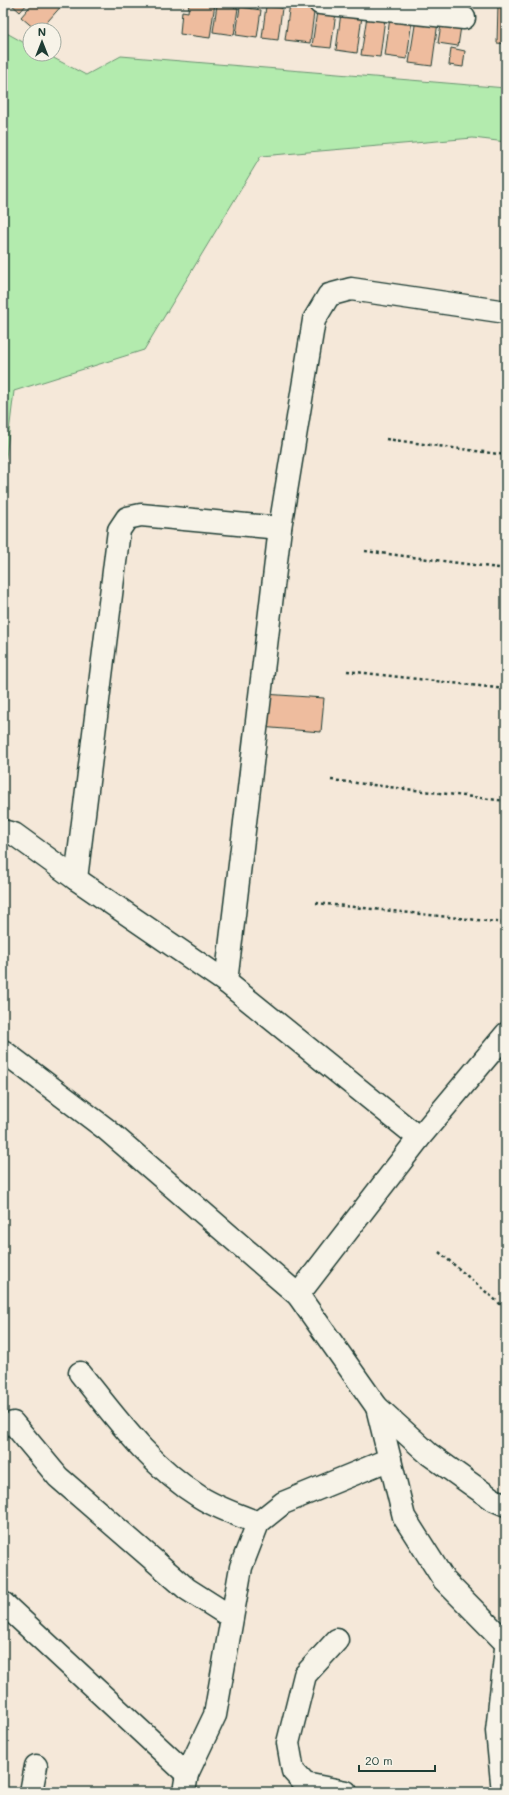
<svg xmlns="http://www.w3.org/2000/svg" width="509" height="1795" font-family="Mali,sans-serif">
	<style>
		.green { fill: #b3ebae; stroke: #699471 }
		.building { fill: #eebc9e; stroke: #1f3d34 }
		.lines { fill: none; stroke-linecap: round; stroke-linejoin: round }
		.minor-casing { stroke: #1f3d34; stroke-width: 25 }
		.major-casing { stroke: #1f3d34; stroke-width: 25 }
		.path { stroke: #1f3d34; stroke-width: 2.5; stroke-dasharray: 3 3; stroke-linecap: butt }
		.minor { stroke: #f7f3e8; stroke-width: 22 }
		.major { stroke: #f7f3e8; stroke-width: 22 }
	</style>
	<rect width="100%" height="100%" fill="#f5e8d9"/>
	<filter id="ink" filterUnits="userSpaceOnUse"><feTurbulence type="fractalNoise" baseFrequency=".025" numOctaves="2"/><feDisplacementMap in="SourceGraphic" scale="8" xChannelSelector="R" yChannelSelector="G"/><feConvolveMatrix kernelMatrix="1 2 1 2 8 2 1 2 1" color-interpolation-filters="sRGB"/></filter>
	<g filter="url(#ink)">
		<path class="green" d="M3 31 30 46V54H46L86 75 121 56 506 88V142L473 138 261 156 144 350 14 391 3 482Z"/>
		<g class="building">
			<path d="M10 3H28L20 12Z"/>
			<path d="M33 3H64L40 30H36L21 17Z"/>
			<path d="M189 3H215L210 38 180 34 182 11 188 12Z"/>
			<path d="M290 3 315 5 310 43 285 40Z"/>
			<path d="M217 5 238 8 234 35 213 32Z"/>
			<path d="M498 5H506V44L497 43Z"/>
			<path d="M266 6 282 8 278 40 262 38Z"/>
			<path d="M240 7 261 10 257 38 236 35Z"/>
			<path d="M317 11 336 13 331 48 312 46Z"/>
			<path d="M341 13 362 16 357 53 336 50Z"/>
			<path d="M367 16 385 18 380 57 361 55Z"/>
			<path d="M390 17 412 20 407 59 385 56Z"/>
			<path d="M442 18 462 20 458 46 438 43Z"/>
			<path d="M416 19 438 22 432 66 409 63Z"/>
			<path d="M451 48 465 51 463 67 449 65Z"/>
			<path d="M264 694 324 698 321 732 260 727Z"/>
		</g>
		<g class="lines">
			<defs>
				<g id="minor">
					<path d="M320 3 464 18"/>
					<path d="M3 831 14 834 76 879 226 982 419 1138"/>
					<path d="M76 879 119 530 127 518 141 515 280 528"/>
					<path d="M226 982 280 528 314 320 329 295 351 289 506 312"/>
					<path d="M298 1295 419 1138 506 1034"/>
					<path d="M80 1373C116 1418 150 1466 200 1497 217 1508 239 1515 258 1523"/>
					<path d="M377 1407 404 1517 444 1580 506 1643"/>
					<path d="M13 1423 58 1477 187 1589 231 1617"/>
					<path d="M3 1603 187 1774"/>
					<path d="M337 1640 305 1675 288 1743 293 1771 305 1784 346 1792"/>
					<path d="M31 1792 36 1766"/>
					<path d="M184 1792 187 1774 215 1715 241 1567 258 1523 283 1503 390 1459"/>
					<path d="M503 1792 497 1731 506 1648"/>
				</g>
				<path id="major" d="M3 1051 106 1129 298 1295 377 1407 429 1454 492 1499 506 1505"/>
			</defs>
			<use href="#minor" class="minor-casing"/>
			<use href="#major" class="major-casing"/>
			<g class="path">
				<path d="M386 439 506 455"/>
				<path d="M365 551 506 569"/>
				<path d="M347 671 506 689"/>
				<path d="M331 780 506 801"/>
				<path d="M316 903 506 923"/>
				<path d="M439 1252 506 1309"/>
			</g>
			<use href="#minor" class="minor"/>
			<use href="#major" class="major"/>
		</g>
	</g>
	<rect width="509" height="1795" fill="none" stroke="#f7f3e8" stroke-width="16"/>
	<rect x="8" y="8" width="493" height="1779" fill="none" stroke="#1f3d34" stroke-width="1.5" filter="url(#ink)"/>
	<g transform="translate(42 42)"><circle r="19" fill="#f7f3e8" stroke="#a1aaa0"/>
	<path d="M0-3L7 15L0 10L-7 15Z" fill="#1f3d34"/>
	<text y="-6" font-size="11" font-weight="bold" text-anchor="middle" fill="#1f3d34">N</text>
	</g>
	<path d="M359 1765v6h76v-6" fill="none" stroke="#1f3d34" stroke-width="2"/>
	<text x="365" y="1765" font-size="12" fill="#1f3d34" stroke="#f7f3e8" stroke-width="3" paint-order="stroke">20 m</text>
</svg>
